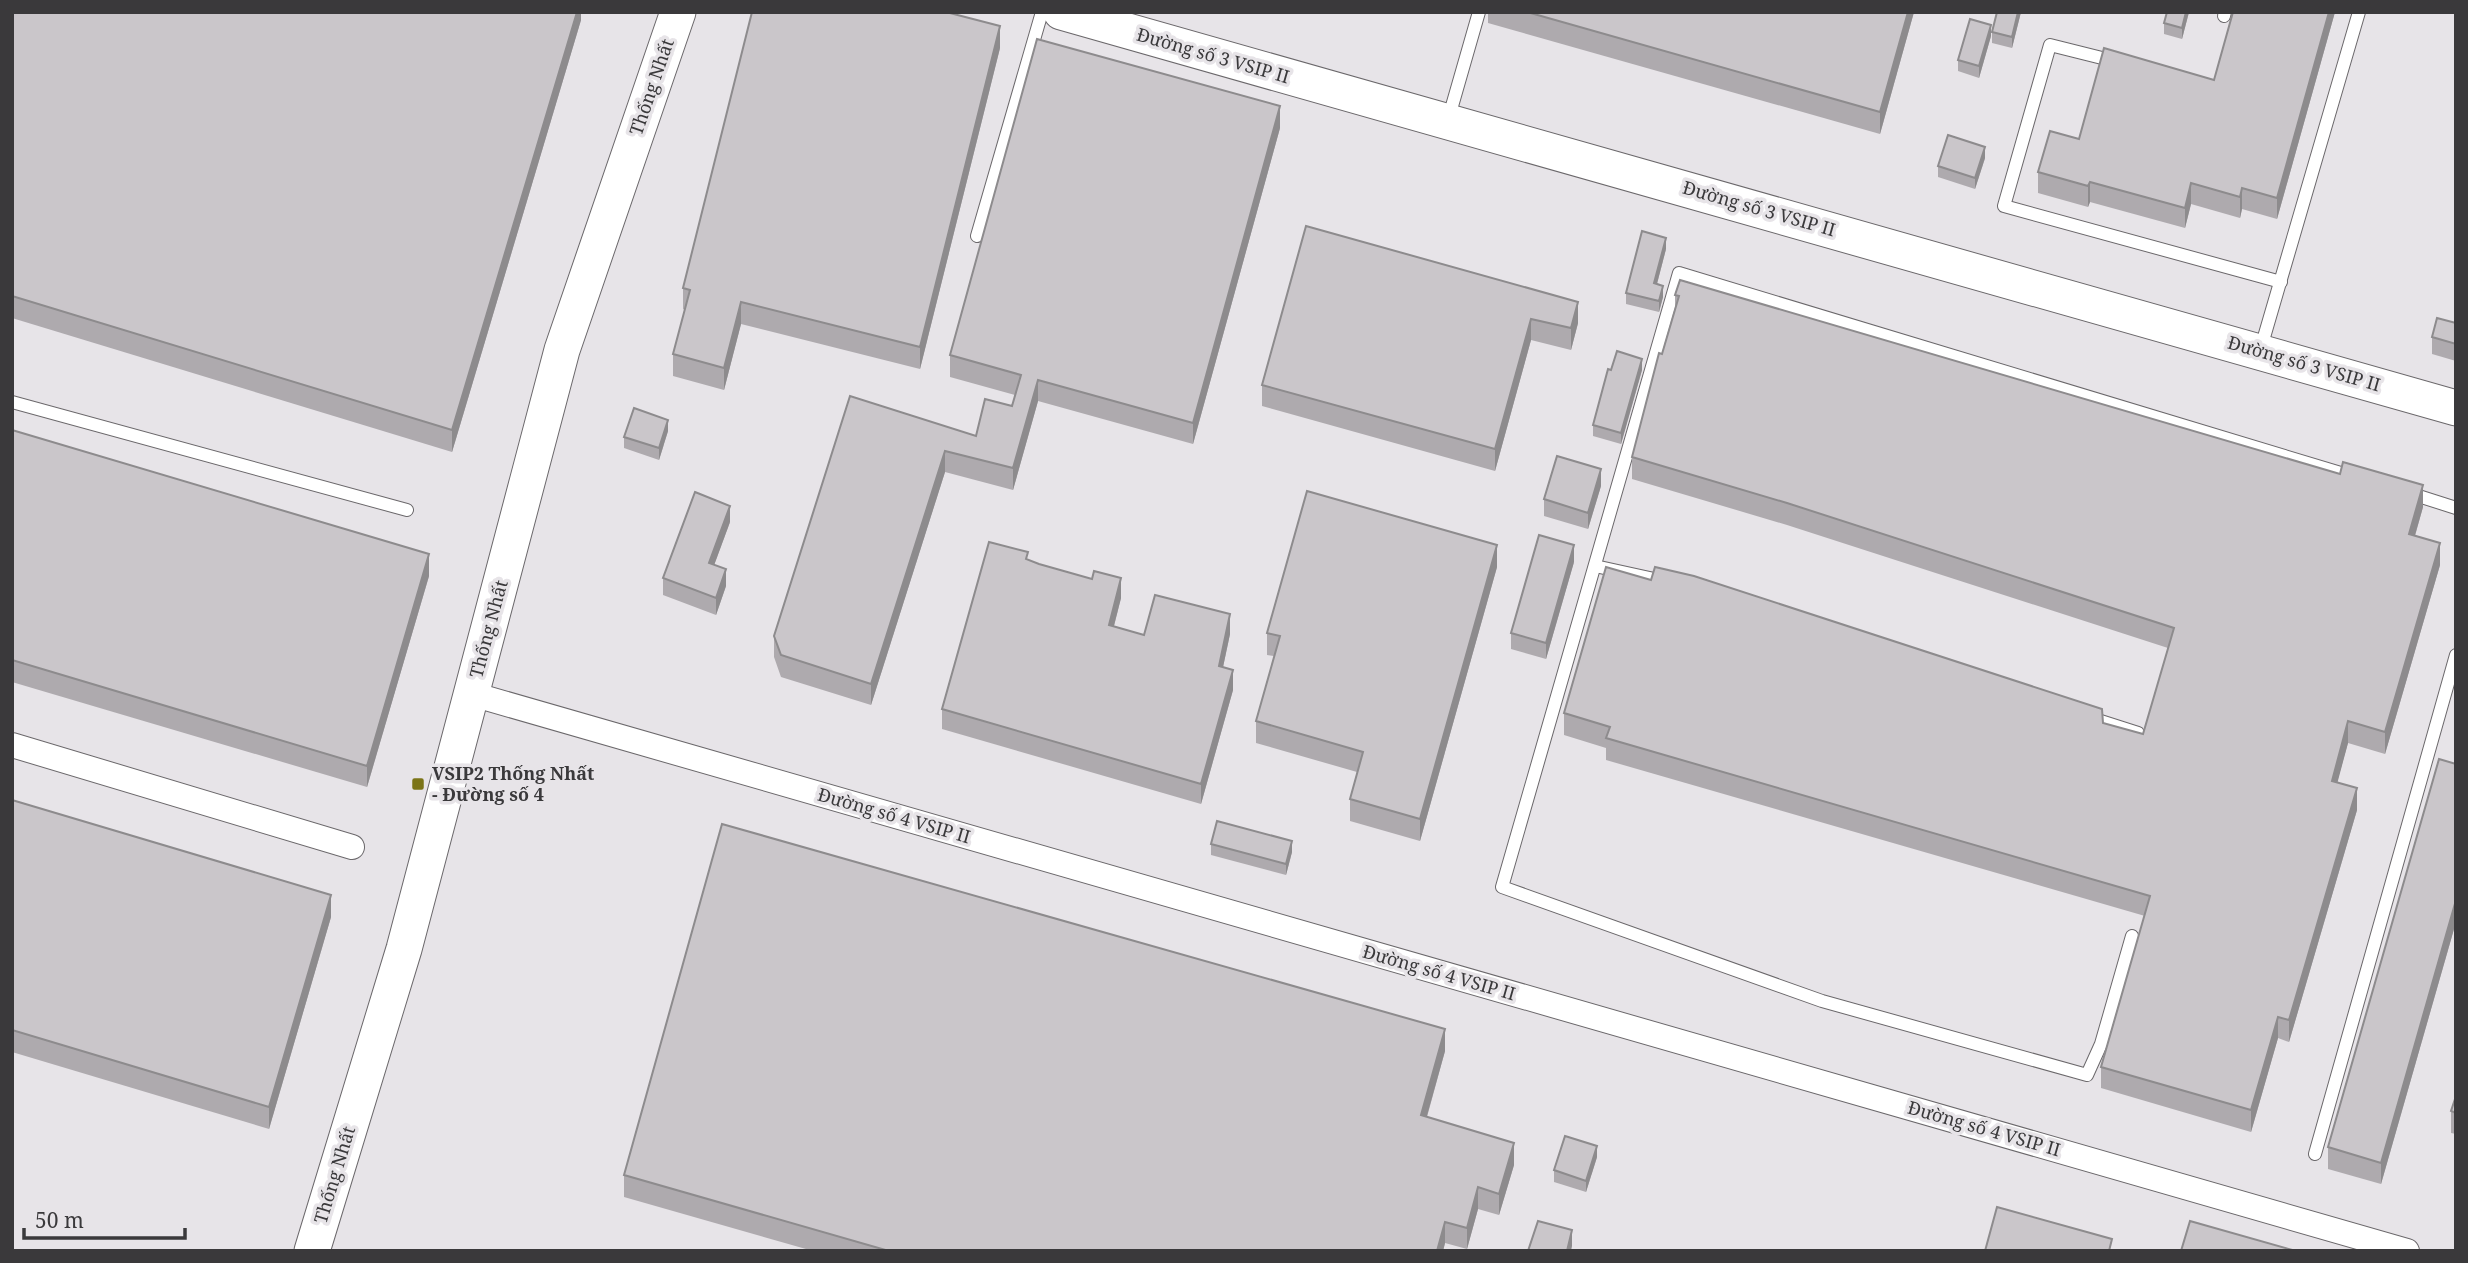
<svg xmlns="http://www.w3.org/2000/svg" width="2468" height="1263" font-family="'Noto Serif',serif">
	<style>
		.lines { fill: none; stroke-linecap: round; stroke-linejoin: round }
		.lane-casing { stroke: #6b686b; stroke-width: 14 }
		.street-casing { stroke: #6b686b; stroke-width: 26 }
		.secondary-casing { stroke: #6b686b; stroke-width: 37 }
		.lane { stroke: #fff; stroke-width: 12 }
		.street { stroke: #fff; stroke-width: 24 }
		.secondary { stroke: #fff; stroke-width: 35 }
		.wall { fill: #aeaaae }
		.shaded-wall { fill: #8d8b8d }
		.building { fill: #cac6ca; stroke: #8d8b8d; stroke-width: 2 }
		.poi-dot { fill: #7b7417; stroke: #e7e4e8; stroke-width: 2.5 }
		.labels { text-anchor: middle; stroke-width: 7; stroke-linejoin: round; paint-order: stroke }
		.street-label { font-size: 18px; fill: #3a393b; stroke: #e7e4e8 }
		.poi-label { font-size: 18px; font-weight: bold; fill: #3a393b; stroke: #e7e4e8; text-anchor: start }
	</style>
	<rect width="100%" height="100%" fill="#e7e4e8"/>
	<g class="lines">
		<defs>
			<g id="lane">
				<path d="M2224 16 2225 12"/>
				<path d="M2118 62 2050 45 2004 206 2281 282"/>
				<path d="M1448 120 1479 12"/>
				<path d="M977 236 1042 12"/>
				<path d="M2260 351 2359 12"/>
				<path d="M12 402 407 510"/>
				<path d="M2409 493 2456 508"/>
				<path d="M1595 566 1668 582"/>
				<path d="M2088 717 2138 733"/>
				<path d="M2132 936 2101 1044 2087 1075 1822 1001 1502 887 1679 273 2354 477"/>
				<path d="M2315 1154 2456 655"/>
			</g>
			<g id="street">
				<path d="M472 694 2407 1251"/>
				<path d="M12 745 352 847"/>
			</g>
			<g id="secondary">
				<path d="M1061 12 2456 408"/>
				<path d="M312 1251 404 949 562 350 678 12"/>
			</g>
		</defs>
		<use href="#lane" class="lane-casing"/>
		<use href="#street" class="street-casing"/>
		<use href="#secondary" class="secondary-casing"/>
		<use href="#lane" class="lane"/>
		<use href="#street" class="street"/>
		<use href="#secondary" class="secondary"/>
	</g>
	<g class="wall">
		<path d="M12 12H581V20L452 452 12 318Z"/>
		<path d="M1488 12H1914L1880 134 1488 23Z"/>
		<path d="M1997 12H2021L2012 48 1992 43V32Z"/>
		<path d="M2189 12 2182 39 2164 34V23Z"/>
		<path d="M2233 12H2335L2277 219 2242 209 2240 218 2191 204 2185 228 2090 202 2088 207 2038 193V172L2079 139 2214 80Z"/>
		<path d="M1991 36 1979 78 1958 71V60Z"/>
		<path d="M1000 48 920 369 741 324 724 390 673 376V354L685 310 683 309V288Z"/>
		<path d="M1280 128 1193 444 1038 401 1013 490 945 472 871 705 781 677 774 657V636L850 396 976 436 1012 406 1015 395 950 377V355Z"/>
		<path d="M1985 158 1975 189 1938 177V166Z"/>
		<path d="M1306 226 1578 323 1571 350 1531 340 1495 471 1262 406V385Z"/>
		<path d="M1666 249 1657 284 1663 297 1659 312 1626 304V293Z"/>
		<path d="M1675 295 2423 507 2415 536 2440 565 2385 754 2348 743 2337 782 2357 810 2289 1042 2278 1038 2251 1132 2101 1088V1067L2145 916 1606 760V748L1564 735V713L2103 723 2143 734 2168 648 1787 525 1632 479V457L1675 307Z"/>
		<path d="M2456 323V361L2432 354V337Z"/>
		<path d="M1611 370H1642L1621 444 1593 436V425Z"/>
		<path d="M12 430 429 576 367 787 12 682Z"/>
		<path d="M668 431 659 460 624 448V437Z"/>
		<path d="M1601 486 1588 529 1544 516V499Z"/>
		<path d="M730 522 714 565 726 586 716 615 663 595V578Z"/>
		<path d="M1028 560 1121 598 1114 626 1144 635 1230 634 1223 667 1233 690 1201 804 942 729V709Z"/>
		<path d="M1574 562 1546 659 1511 649V633Z"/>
		<path d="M1497 567 1420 841 1350 821V799L1357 772 1256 743V721L1274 656 1267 655V633Z"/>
		<path d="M2456 764V922L2381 1184 2328 1169V1147Z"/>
		<path d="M12 800 331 917 269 1129 12 1052Z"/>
		<path d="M1211 844 1292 852 1286 875 1211 855Z"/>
		<path d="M1445 1051 1427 1117 1514 1165 1499 1215 1478 1209 1467 1249 1445 1243 1443 1251H813L624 1197V1175Z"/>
		<path d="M2456 1096V1134L2451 1133V1111Z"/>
		<path d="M1597 1157 1586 1192 1554 1182V1170Z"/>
	</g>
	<g class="shaded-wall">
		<path d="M577 12H581V20L452 452V430Z"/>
		<path d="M1908 12H1914L1880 134V112Z"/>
		<path d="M2018 12H2021L2012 48V37Z"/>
		<path d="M2186 12H2189L2182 39V28Z"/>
		<path d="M2329 12H2335L2277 219V198Z"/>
		<path d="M1991 25V36L1979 78V66Z"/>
		<path d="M1000 26V48L920 369V347Z"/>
		<path d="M1280 106V128L1193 444V423Z"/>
		<path d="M1985 147V158L1975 189V178Z"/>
		<path d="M2090 182V202L2088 207V186Z"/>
		<path d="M2191 183V204L2185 228V208Z"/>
		<path d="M2242 188V209L2240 218V197Z"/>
		<path d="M1666 238V249L1654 295V283Z"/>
		<path d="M1663 286V297L1659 312V301Z"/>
		<path d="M741 302V324L724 390V368Z"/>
		<path d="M1578 302V323L1571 350V328Z"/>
		<path d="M1531 319V340L1495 471V449Z"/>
		<path d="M1642 359V370L1621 444V433Z"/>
		<path d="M1038 380V401L1013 490V468Z"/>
		<path d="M668 420V431L659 460V448Z"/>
		<path d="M945 451V472L871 705V684Z"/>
		<path d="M1601 469V486L1588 529V513Z"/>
		<path d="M2423 485V507L2409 556V534Z"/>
		<path d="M730 506V522L709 579V563Z"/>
		<path d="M2440 543V565L2385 754V732Z"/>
		<path d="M1497 545V567L1420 841V819Z"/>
		<path d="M1574 545V562L1546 659V643Z"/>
		<path d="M429 554V576L367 787V766Z"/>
		<path d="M726 569V586L716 615V598Z"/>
		<path d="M1121 578V598L1109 645V625Z"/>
		<path d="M1230 614V634L1219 686V666Z"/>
		<path d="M1233 670V690L1201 804V784Z"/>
		<path d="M2348 721V743L2332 803V781Z"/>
		<path d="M2357 788V810L2289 1042V1020Z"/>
		<path d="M1292 841V852L1286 875V864Z"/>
		<path d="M331 895V917L269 1129V1107Z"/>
		<path d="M2456 900V922L2381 1184V1163Z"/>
		<path d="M2278 1017V1038L2251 1132V1110Z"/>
		<path d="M1445 1029V1051L1421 1137V1115Z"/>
		<path d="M1514 1143V1165L1499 1215V1194Z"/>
		<path d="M1597 1146V1157L1586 1192V1181Z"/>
		<path d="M1478 1187V1209L1467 1249V1228Z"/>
		<path d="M1445 1222V1243L1443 1251H1437Z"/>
		<path d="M1572 1230V1246L1571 1251H1567Z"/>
	</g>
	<g class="building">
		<path d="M12 12H577L452 430 12 296Z"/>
		<path d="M752 12H946L1000 26 920 347 741 302 724 368 673 354 690 290 683 288Z"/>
		<path d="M1527 12H1908L1880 112Z"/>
		<path d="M1997 12H2018L2012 37 1992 32Z"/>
		<path d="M2167 12H2186L2182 28 2164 23Z"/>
		<path d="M2233 12H2329L2277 198 2242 188 2240 197 2191 183 2185 208 2090 182 2088 186 2038 172 2050 131 2079 139 2104 48 2214 80Z"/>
		<path d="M1970 19 1991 25 1979 66 1958 60Z"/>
		<path d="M1037 39 1280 106 1193 423 1038 380 1013 468 945 451 871 684 781 655 774 636 850 396 976 436 985 399 1012 406 1021 375 950 355Z"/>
		<path d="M1948 135 1985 147 1975 178 1938 166Z"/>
		<path d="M1306 226 1578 302 1571 328 1531 319 1495 449 1262 385Z"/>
		<path d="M1642 231 1666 238 1654 283 1663 286 1659 301 1626 293Z"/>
		<path d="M1680 280 2340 474 2343 462 2423 485 2409 534 2440 543 2385 732 2348 721 2332 781 2357 788 2289 1020 2278 1017 2251 1110 2101 1067 2150 896 1606 738 1610 727 1564 713 1606 567 1651 580 1655 567 1694 576 2102 709 2103 723 2143 734 2174 628 1787 503 1632 457 1659 353 1662 354 1679 296 1675 295Z"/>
		<path d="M2437 318 2456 323V344L2432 337Z"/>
		<path d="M1617 351 1642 359 1621 433 1593 425 1608 369 1611 370Z"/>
		<path d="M634 408 668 420 659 448 624 437Z"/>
		<path d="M12 430 429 554 367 766 12 660Z"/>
		<path d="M1557 456 1601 469 1588 513 1544 499Z"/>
		<path d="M1307 491 1497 545 1420 819 1350 799 1363 752 1256 721 1280 636 1267 633Z"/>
		<path d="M695 492 730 506 709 563 726 569 716 598 663 578Z"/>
		<path d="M1539 535 1574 545 1546 643 1511 633Z"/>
		<path d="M989 542 1028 552 1026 559 1039 564 1092 579 1094 571 1121 578 1109 625 1144 635 1155 595 1230 614 1219 666 1233 670 1201 784 942 709Z"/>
		<path d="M2439 759 2456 764V900L2381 1163 2328 1147Z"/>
		<path d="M12 800 331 895 269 1107 12 1030Z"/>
		<path d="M1217 821 1292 841 1286 864 1211 844Z"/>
		<path d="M722 824 1445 1029 1421 1115 1514 1143 1499 1194 1478 1187 1467 1228 1445 1222 1437 1251H889L624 1175Z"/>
		<path d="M2456 1096V1113L2451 1111Z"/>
		<path d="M1565 1136 1597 1146 1586 1181 1554 1170Z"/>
		<path d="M1997 1207 2112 1239 2109 1251H1985Z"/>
		<path d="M1538 1221 1572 1230 1567 1251H1528Z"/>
		<path d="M2190 1221 2296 1251H2181Z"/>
	</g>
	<rect class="poi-dot" x="411" y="777" width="14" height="14" rx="3.5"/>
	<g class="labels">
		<g class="street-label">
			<text transform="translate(1213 56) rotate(16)" y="6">Đường số 3 VSIP II</text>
			<text transform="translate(652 87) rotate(-71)" y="6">Thống Nhất</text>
			<text transform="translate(1759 209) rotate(16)" y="6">Đường số 3 VSIP II</text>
			<text transform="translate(2304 364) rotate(16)" y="6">Đường số 3 VSIP II</text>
			<text transform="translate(489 629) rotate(-75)" y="6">Thống Nhất</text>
			<text transform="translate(894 816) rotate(16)" y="6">Đường số 4 VSIP II</text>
			<text transform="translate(1439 973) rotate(16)" y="6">Đường số 4 VSIP II</text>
			<text transform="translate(1984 1129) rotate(16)" y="6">Đường số 4 VSIP II</text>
			<text transform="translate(335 1175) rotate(-73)" y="6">Thống Nhất</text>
		</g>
		<g class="poi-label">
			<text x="432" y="780">VSIP2 Thống Nhất<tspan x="432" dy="21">- Đường số 4</tspan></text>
		</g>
	</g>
	<rect width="2468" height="1263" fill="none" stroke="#3a393b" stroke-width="28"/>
	<path d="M24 1228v10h161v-10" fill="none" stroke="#3a393b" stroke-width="3.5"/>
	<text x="35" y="1228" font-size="21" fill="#3a393b" stroke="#e7e4e8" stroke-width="5" paint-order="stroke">50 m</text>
</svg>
